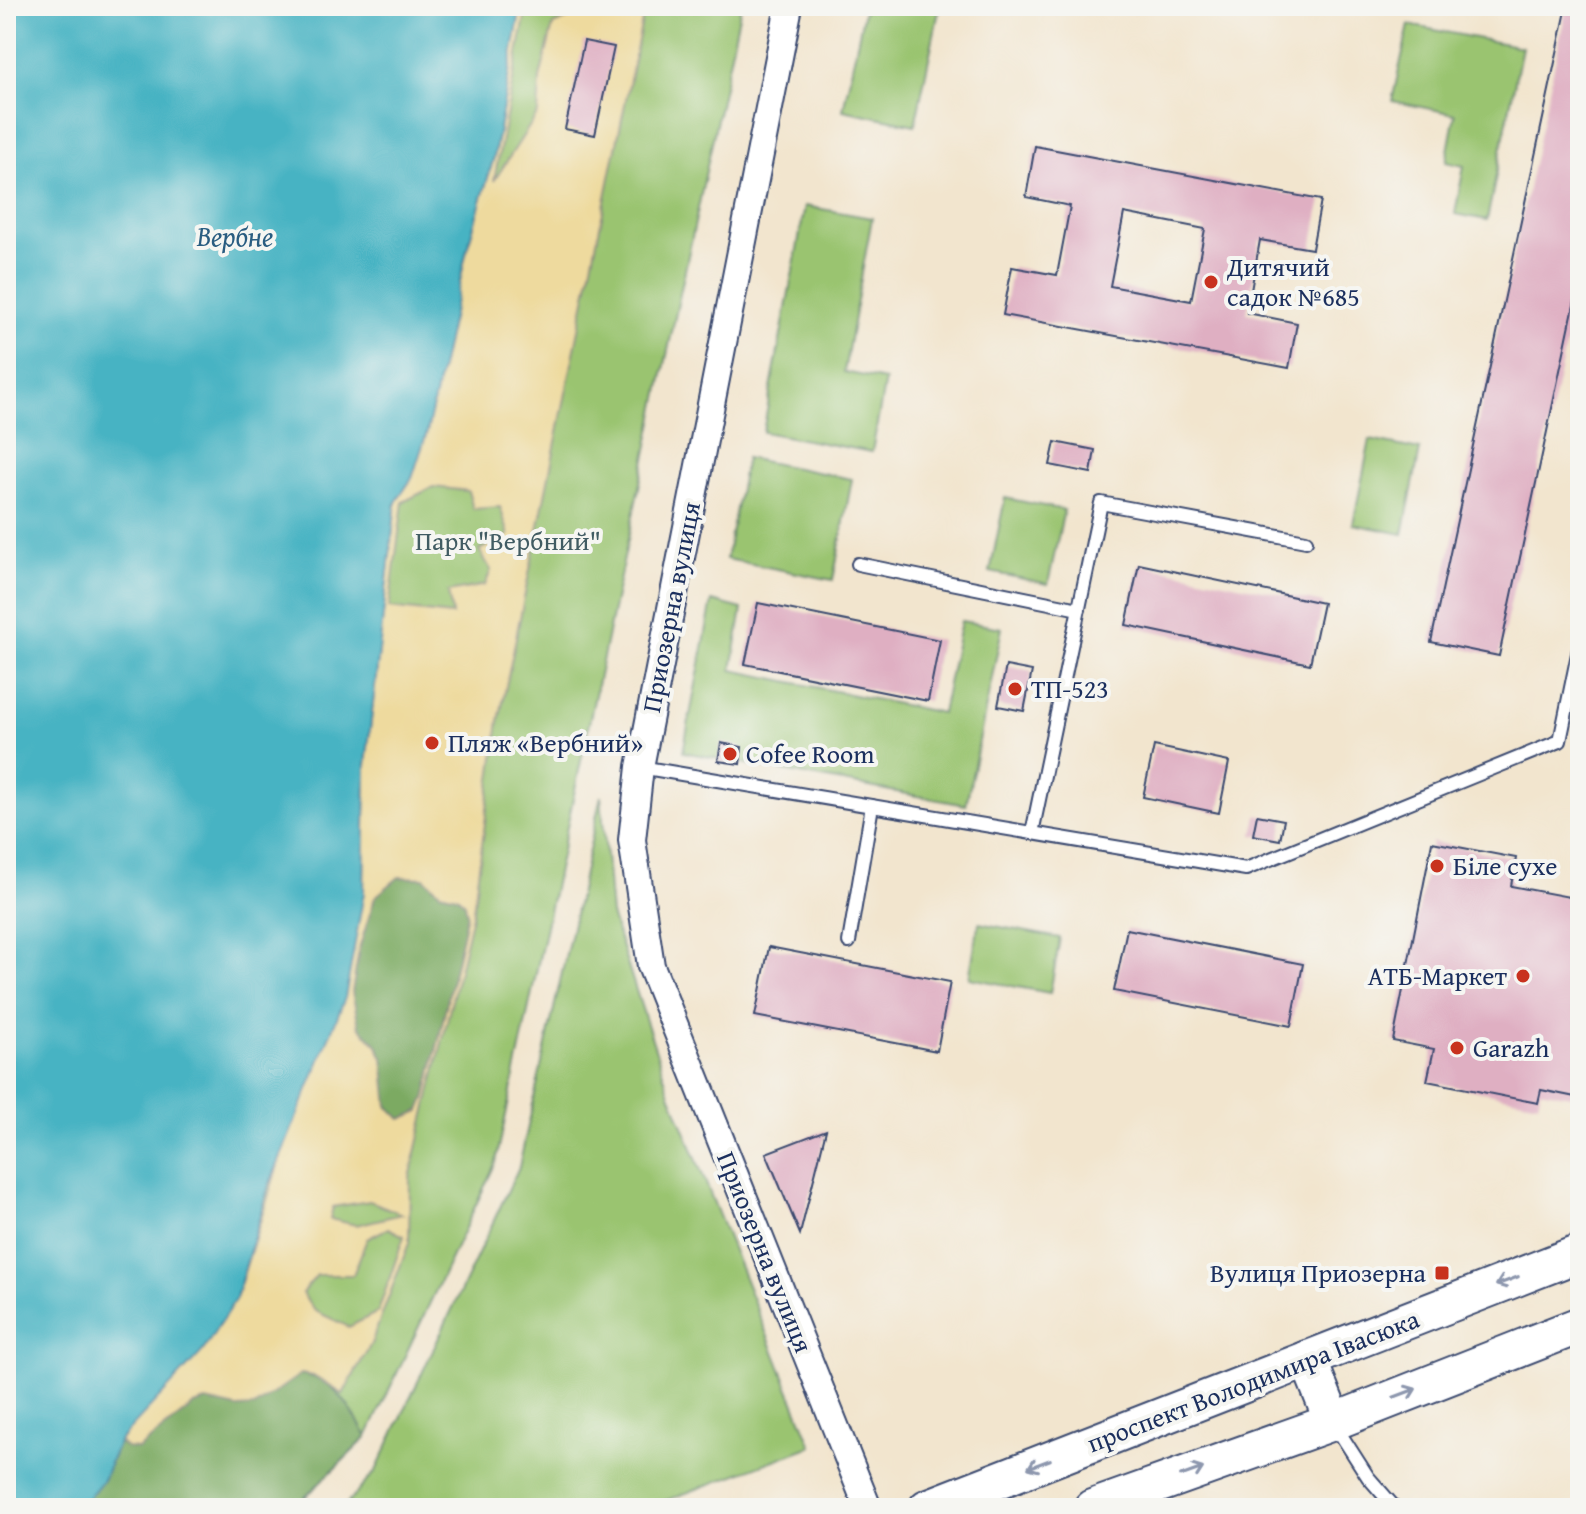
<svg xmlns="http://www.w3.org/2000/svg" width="1586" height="1514" font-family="'Gentium Book Plus',serif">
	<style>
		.green { fill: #9ac470; stroke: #5a7a67; stroke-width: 2 }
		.forest { fill: #7baa62; stroke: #4b6c60; stroke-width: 2 }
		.sand { fill: #eeda9e; stroke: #84847e; stroke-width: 2; fill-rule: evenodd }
		.water { fill: #46b3c3; stroke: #307190; stroke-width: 2 }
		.building { fill: #dfafc2; fill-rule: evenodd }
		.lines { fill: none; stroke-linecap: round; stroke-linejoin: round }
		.service-casing { stroke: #3b4a6f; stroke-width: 16 }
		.minor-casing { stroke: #3b4a6f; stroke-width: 30 }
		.secondary-casing { stroke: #3b4a6f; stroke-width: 40 }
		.service { stroke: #fff; stroke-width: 12 }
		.minor { stroke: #fff; stroke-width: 26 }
		.secondary { stroke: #fff; stroke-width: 36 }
		.oneway { stroke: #8d97ae }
		.poi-dot { fill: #c8321e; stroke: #f6f6f2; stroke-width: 3 }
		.labels { text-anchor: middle; stroke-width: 8; stroke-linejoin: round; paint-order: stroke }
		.poi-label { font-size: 26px; fill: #1b2f5e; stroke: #f6f6f2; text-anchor: start }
		.park-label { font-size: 26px; fill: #415c63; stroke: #f6f6f2 }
		.street-label { font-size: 26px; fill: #1b2f5e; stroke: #f6f6f2 }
		.water-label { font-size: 28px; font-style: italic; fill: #2a5d81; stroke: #f6f6f2 }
	</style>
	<rect width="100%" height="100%" fill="#f6f6f2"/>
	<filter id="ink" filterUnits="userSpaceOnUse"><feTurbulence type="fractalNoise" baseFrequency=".0125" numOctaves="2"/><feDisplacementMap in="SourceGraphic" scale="16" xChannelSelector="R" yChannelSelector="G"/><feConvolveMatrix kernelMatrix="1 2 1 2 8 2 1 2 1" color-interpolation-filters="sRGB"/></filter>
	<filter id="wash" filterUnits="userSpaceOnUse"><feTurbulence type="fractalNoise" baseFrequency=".006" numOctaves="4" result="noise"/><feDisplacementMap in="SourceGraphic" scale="32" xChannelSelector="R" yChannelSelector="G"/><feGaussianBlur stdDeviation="1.8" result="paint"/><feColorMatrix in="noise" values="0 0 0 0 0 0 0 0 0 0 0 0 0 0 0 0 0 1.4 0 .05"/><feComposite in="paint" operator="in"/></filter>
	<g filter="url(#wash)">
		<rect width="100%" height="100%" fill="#f2e5ce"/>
		<g class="green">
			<path d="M521 6H741L496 1162 367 1437 294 1508H80L119 1442 160 1395 494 157Z"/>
			<path d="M865 6H940L915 125 843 110Z"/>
			<path d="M1409 25 1522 47 1487 220 1455 214 1464 166 1446 162 1455 114 1392 101Z"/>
			<path d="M805 206 872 218 844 372 885 380 872 452 763 432Z"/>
			<path d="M1370 440 1420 450 1403 534 1353 524Z"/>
			<path d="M746 458 852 479 833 580 726 559Z"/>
			<path d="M1005 498 1064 510 1048 584 990 572Z"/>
			<path d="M712 601 742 609 732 670 942 713 961 621 1002 628 966 805 683 752Z"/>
			<path d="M601 796 611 914 670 1094 812 1446 646 1508H343L376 1471 519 1167Z"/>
			<path d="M979 923 1060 938 1050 993 969 978Z"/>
		</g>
		<g class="forest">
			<path d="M399 877 424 878 440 892 457 896 465 903 467 914 426 1096 420 1111 401 1119 388 1106 383 1058 377 1045 359 1026 352 992 359 949 375 897Z"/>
			<path d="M301 1374C337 1380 350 1408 367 1437L294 1508H80L103 1480 119 1442 126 1448 138 1449 194 1405 207 1401 237 1408 254 1406Z"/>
		</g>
		<path class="sand" d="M521 6H527L494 181 538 113 540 78 553 25 580 14 583 6H645L499 721 473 911 410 1178 409 1243 371 1344 343 1394 313 1376 301 1374 254 1407 237 1408 206 1401 194 1405 138 1449 126 1448 119 1442 236 1298 364 893 366 765 396 502 412 478 427 432 467 249 494 157ZM433 487 468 491 473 509 500 507 509 535 479 550 491 570 485 585 448 592 452 615 389 608 403 502ZM399 877 424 878 440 892 457 896 465 903 467 914 426 1096 420 1111 401 1119 388 1107 383 1058 377 1045 359 1026 352 992 359 949 375 897ZM370 1201 402 1214 356 1225 330 1219 333 1207ZM388 1228 404 1236 378 1312 349 1327 315 1311 302 1293 317 1275H353L367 1239Z"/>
		<path class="water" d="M6 6H521L494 157 467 249 427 432 412 478 396 502 366 765 364 893 345 998 268 1188 236 1298 203 1351 119 1441 103 1480 80 1508H6Z"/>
		<g id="blocks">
			<g class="building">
				<path d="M1567 6H1580V277L1499 656 1431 642Z"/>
				<path d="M584 41 614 47 595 135 565 129Z"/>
				<path d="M1035 146 1321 200 1312 249 1260 240 1247 313 1297 323 1289 368 1003 315 1012 267 1057 275 1070 206 1026 197ZM1124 213 1205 229 1191 301 1110 286Z"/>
				<path d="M1055 442 1095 450 1091 473 1050 465Z"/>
				<path d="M1139 564 1323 603 1310 664 1126 625Z"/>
				<path d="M758 603 940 640 928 701 745 664Z"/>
				<path d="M1006 666 1032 671 1024 711 998 706Z"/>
				<path d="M721 743 742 747 740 764 718 761Z"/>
				<path d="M1154 746 1229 762 1219 813 1143 797Z"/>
				<path d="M1257 815 1284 820 1280 840 1253 835Z"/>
				<path d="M1432 842 1516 858 1511 886 1580 899V1098L1541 1090 1538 1103 1427 1081 1434 1049 1393 1041Z"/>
				<path d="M1127 929 1303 964 1291 1026 1114 991Z"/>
				<path d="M769 947 950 982 937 1051 755 1016Z"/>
				<path d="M826 1130 800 1234 766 1153Z"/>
			</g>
		</g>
	</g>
	<g filter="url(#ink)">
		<use href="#blocks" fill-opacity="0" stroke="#3b4a6f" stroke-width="2"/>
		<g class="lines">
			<defs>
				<g id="service">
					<path d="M858 564 1079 609"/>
					<path d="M640 767 1246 869 1560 741 1580 644"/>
					<path d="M1032 833 1101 503 1306 541"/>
					<path d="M849 942 872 806"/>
					<path d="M1334 1424 1368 1477 1395 1508"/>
				</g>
				<path id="minor" d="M789 6 640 767 632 840 651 966 868 1508"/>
				<g id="secondary">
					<path d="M1308 1359 1333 1422"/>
					<path d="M927 1508 1580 1253"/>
					<path d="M1092 1508 1333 1422 1580 1325"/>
				</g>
			</defs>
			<use href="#service" class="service-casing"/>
			<use href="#minor" class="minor-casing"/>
			<use href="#secondary" class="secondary-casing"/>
			<use href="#service" class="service"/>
			<use href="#minor" class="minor"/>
			<use href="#secondary" class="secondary"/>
		</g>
		<defs><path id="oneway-shaft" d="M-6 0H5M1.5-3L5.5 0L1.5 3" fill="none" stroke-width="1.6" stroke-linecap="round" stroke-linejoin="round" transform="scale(2)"/></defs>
		<g class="oneway">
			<use href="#oneway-shaft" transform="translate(1507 1281) rotate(159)"/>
			<use href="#oneway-shaft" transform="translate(1405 1393) rotate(-21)"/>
			<use href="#oneway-shaft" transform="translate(1039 1464) rotate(159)"/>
			<use href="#oneway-shaft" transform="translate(1192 1472) rotate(-20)"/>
		</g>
	</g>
	<g class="poi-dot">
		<circle cx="1211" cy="282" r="8"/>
		<circle cx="1015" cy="689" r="8"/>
		<circle cx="432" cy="743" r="8"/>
		<circle cx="730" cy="754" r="8"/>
		<circle cx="1437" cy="866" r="8"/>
		<circle cx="1523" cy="976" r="8"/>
		<circle cx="1457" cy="1048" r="8"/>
		<rect x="1434" y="1265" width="16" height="16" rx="4"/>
	</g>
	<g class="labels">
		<g class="poi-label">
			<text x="1227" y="276">Дитячий<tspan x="1227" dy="30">садок №685</tspan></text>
			<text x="1031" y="698">ТП-523</text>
			<text x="448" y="752">Пляж «Вербний»</text>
			<text x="746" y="763">Cofee Room</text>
			<text x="1453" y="875">Біле сухе</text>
			<text x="1507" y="985" text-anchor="end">АТБ-Маркет</text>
			<text x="1473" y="1057">Garazh</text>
			<text x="1426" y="1282" text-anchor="end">Вулиця Приозерна</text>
		</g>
		<g class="park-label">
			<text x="508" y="550">Парк "Вербний"</text>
		</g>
		<g class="street-label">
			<text transform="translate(671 607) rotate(-79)" y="9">Приозерна вулиця</text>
			<text transform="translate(765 1252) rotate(68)" y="9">Приозерна вулиця</text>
			<text transform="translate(1253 1381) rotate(-21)" y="9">проспект Володимира Івасюка</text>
		</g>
		<g class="water-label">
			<text x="235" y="246">Вербне</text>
		</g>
	</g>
	<rect width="1586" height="1514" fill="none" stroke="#f6f6f2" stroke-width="32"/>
</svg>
